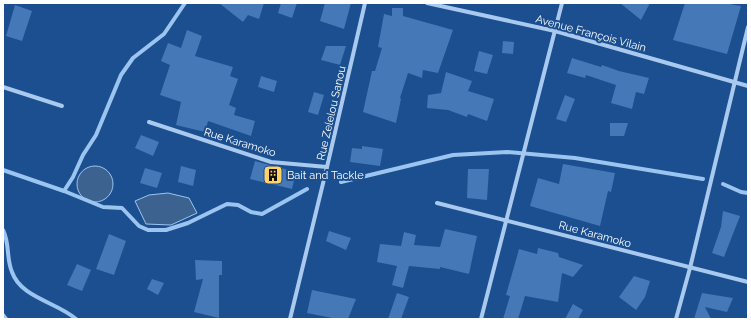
<svg xmlns="http://www.w3.org/2000/svg" width="751" height="322" font-family="Raleway,sans-serif">
	<style>
		.water { fill: #3c6290; stroke: #9cc4f0 }
		.lines { fill: none; stroke-linecap: round; stroke-linejoin: round }
		.stream { stroke: #9cc4f0; stroke-width: 4 }
		.building { fill: #4478b7 }
		.street { stroke: #a9c9ee; stroke-width: 4 }
		.labels { text-anchor: middle; stroke-width: 4; stroke-linejoin: round; paint-order: stroke }
		.street-label { font-size: 11px; fill: #fff; stroke: #1b4f8f }
		.poi-label { font-size: 11px; fill: #fff; stroke: #1b4f8f; text-anchor: start }
	</style>
	<rect width="100%" height="100%" fill="#1b4f8f"/>
	<g class="water">
		<circle cx="95" cy="184" r="18"/>
		<path d="M168 193 189 198 197 213 171 225 146 224 135 201 149 195Z"/>
	</g>
	<g class="lines">
		<g class="stream">
			<path d="M3 170 64 191 103 207 122 208 139 226 148 230H166L188 223 227 204 238 205 251 212 262 214 307 189"/>
			<path d="M341 182 453 155 507 152 575 158 703 179"/>
			<path d="M723 184 741 192 748 193"/>
			<path d="M64 191 73 177 83 155 96 135 121 75 133 58 164 34 185 3"/>
			<path d="M3 230C10 244 6 258 12 272 21 298 57 302 76 319"/>
		</g>
	</g>
	<g class="building">
		<path d="M219 3H264L259 19 248 15 243 22Z"/>
		<path d="M281 3H297L292 18 278 13Z"/>
		<path d="M325 3H351L344 29 320 21Z"/>
		<path d="M620 3H650L641 20Z"/>
		<path d="M685 3H724L741 6 727 54 673 40Z"/>
		<path d="M15 5 32 11 22 41 6 36Z"/>
		<path d="M392 8H403V16L453 30 438 73 423 70 422 78 408 73 400 98 401 99 396 123 363 112 372 71H375L382 48 378 47 384 14 392 16Z"/>
		<path d="M187 30 202 36 195 56 233 67 230 76 238 79 229 105 236 108 234 115 255 121 251 136 208 121 205 132 176 125 181 102 160 95 170 65 161 61 168 43 181 48Z"/>
		<path d="M503 41 514 42 513 54 502 53Z"/>
		<path d="M326 46H346L340 65 321 60Z"/>
		<path d="M479 51 493 55 487 74 474 71Z"/>
		<path d="M572 58 601 67 602 65 619 71 649 78 644 94 636 92 632 109 611 103 616 85 586 75 585 78 567 73Z"/>
		<path d="M446 72 472 81 468 91 494 99 487 121 468 114 467 117 448 110 427 108 428 95 441 93Z"/>
		<path d="M261 76 277 81 274 92 258 87Z"/>
		<path d="M314 92 324 95 318 115 308 112Z"/>
		<path d="M565 95 575 99 566 122 556 119Z"/>
		<path d="M610 123H628L624 136H610Z"/>
		<path d="M141 135 159 142 153 156 135 148Z"/>
		<path d="M362 146 383 149 380 166 350 162 352 148 362 149Z"/>
		<path d="M255 161 296 172 292 189 250 179Z"/>
		<path d="M563 164 615 173 611 192 608 191 600 226 530 206 538 178 559 184Z"/>
		<path d="M181 166 196 170 193 186 178 182Z"/>
		<path d="M145 168 162 173 157 188 140 183Z"/>
		<path d="M468 169H489L487 200 467 198Z"/>
		<path d="M723 211 740 216 724 257 712 253 721 227Z"/>
		<path d="M445 229 477 236 469 274 440 267V269L409 266 403 288 392 285 397 266 377 262 380 244 401 246 404 232 416 235 414 245 440 247Z"/>
		<path d="M329 231 351 238 346 250 326 241Z"/>
		<path d="M109 234 126 241 114 275 96 269Z"/>
		<path d="M538 248 558 253 559 257 583 265 573 277 562 273 558 302 525 296 518 319H503L510 296 506 295 519 249 537 254Z"/>
		<path d="M195 260 222 261V275H219V318L194 312 203 279 196 280Z"/>
		<path d="M77 264 91 270 82 291 67 285Z"/>
		<path d="M634 276 650 281 645 297 636 310 619 297Z"/>
		<path d="M152 279 164 283 158 295 147 289Z"/>
		<path d="M312 290 356 299 348 319H337L307 313Z"/>
		<path d="M397 293 409 297 401 319H388Z"/>
		<path d="M702 293 733 298 727 312 705 307 711 319H694Z"/>
		<path d="M573 304 583 310 578 319H565Z"/>
	</g>
	<g class="lines">
		<g class="street">
			<path d="M427 3 555 31 748 86"/>
			<path d="M3 87 62 106"/>
			<path d="M149 122 271 162 327 167"/>
			<path d="M437 203 748 282"/>
			<path d="M3 315 6 319"/>
			<path d="M290 319 327 167 365 3"/>
			<path d="M481 319 562 3"/>
			<path d="M676 319 690 268 748 27"/>
		</g>
	</g>
	<defs>
		<symbol id="building-square" viewBox="-11 -11 22 22"><rect x="-9" y="-9" width="18" height="18" rx="4" fill="#ffd166" stroke="#1b4f8f"/><path d="M-4-6H4V6H1V3H-1V6H-4ZM-2.5-4.3h1.7v1.8h-1.7ZM.8-4.3h1.7v1.8H.8ZM-2.5-1h1.7V.8h-1.7ZM.8-1h1.7V.8H.8Z" fill="#111"/></symbol>
	</defs>
	<g fill-rule="evenodd">
		<use href="#building-square" x="262" y="164" width="22" height="22"/>
	</g>
	<g class="labels">
		<g class="street-label">
			<text transform="translate(591 33) rotate(15)" y="4">Avenue François Vilain</text>
			<text transform="translate(331 113) rotate(-77)" y="4">Rue Zelelou Sanou</text>
			<text transform="translate(240 142) rotate(17)" y="4">Rue Karamoko</text>
			<text transform="translate(595 234) rotate(15)" y="4">Rue Karamoko</text>
		</g>
		<g class="poi-label">
			<text x="287" y="179">Bait and Tackle</text>
		</g>
	</g>
	<rect width="751" height="322" fill="none" stroke="#ffffff" stroke-width="8"/>
</svg>
